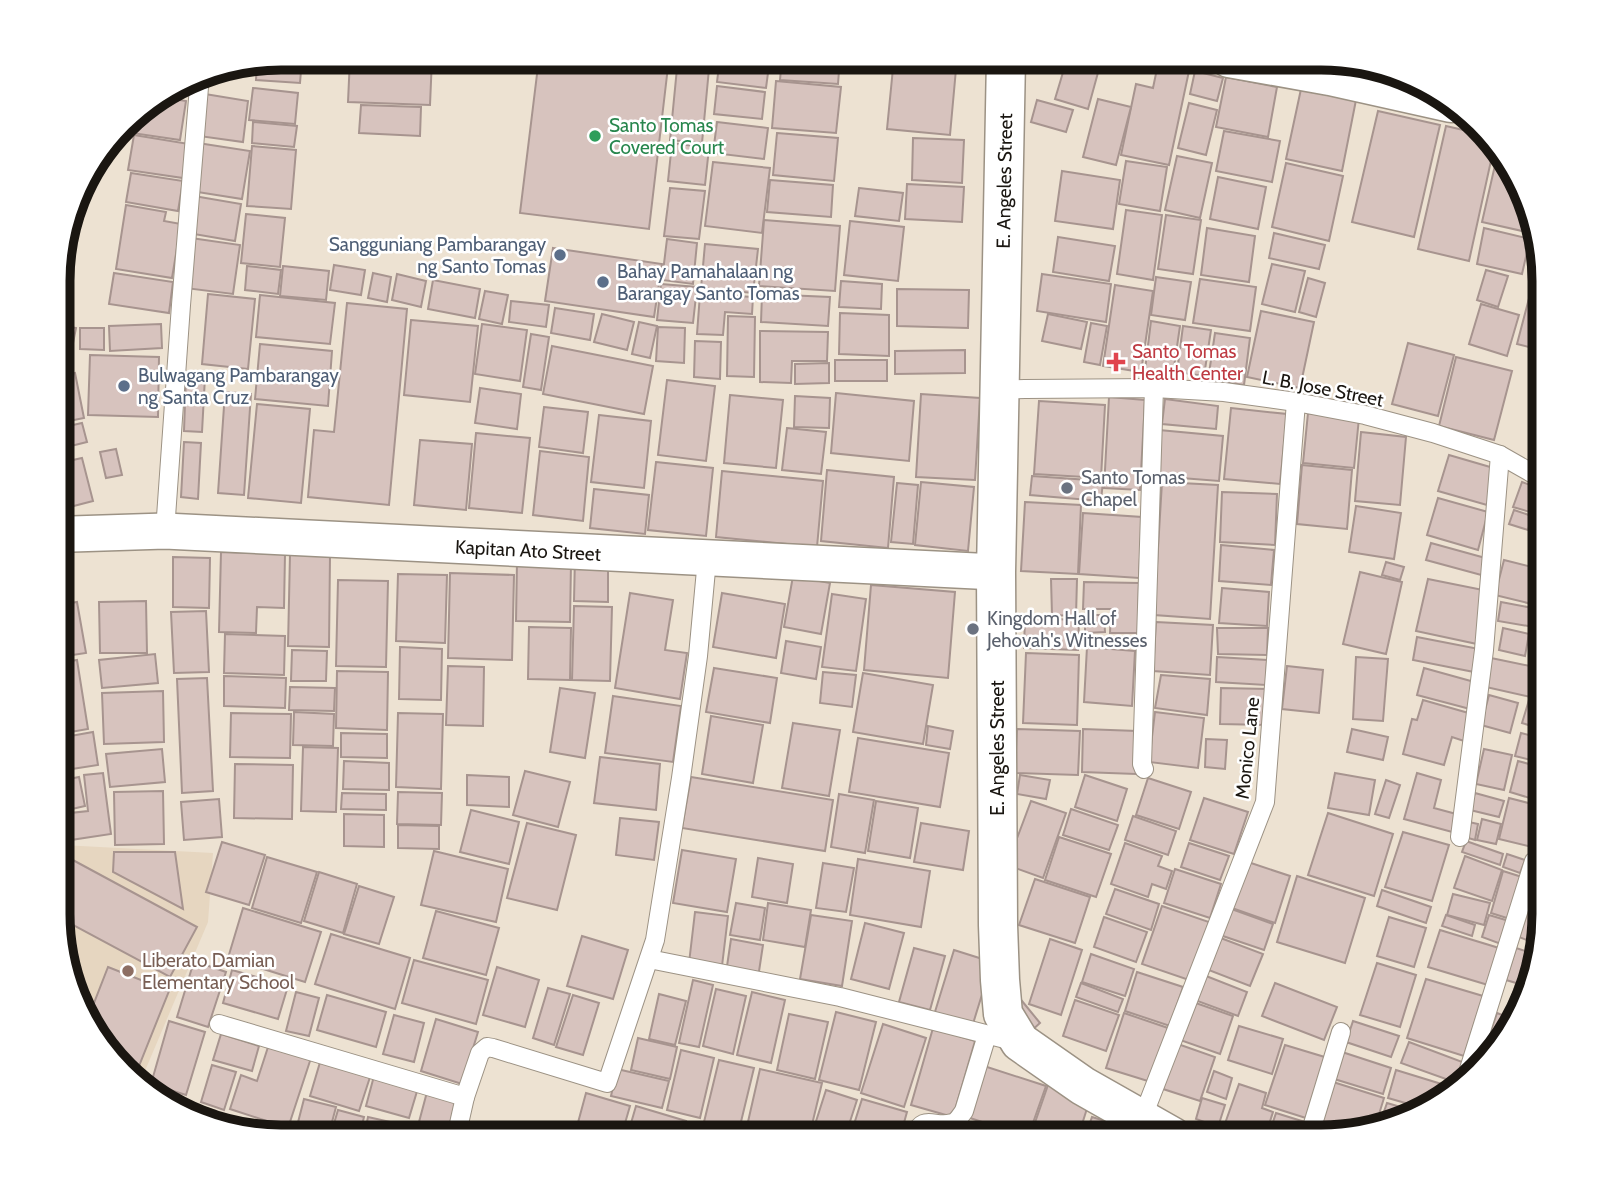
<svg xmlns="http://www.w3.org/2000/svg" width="1602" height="1195" font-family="Cabin,sans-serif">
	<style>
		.built { fill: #e6d6c0 }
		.building { fill: #d7c3be; stroke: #a7948f; stroke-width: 2 }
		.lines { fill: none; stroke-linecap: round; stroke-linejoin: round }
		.service-casing { stroke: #9c9284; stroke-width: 20 }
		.minor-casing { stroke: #9c9284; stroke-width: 38 }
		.tertiary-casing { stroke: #9c9284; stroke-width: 41 }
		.service { stroke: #fff; stroke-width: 18 }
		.minor { stroke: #fff; stroke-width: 35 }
		.tertiary { stroke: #fff; stroke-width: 38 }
		.leisure-dot { fill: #2e9e5b; stroke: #fff; stroke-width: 2.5 }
		.service-dot { fill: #5c6f8a; stroke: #fff; stroke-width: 2.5 }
		.health-dot { fill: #e0444e; stroke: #fff; stroke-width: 2.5 }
		.worship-dot { fill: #6b7280; stroke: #fff; stroke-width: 2.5 }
		.education-dot { fill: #8d6e63; stroke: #fff; stroke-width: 2.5 }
		.labels { text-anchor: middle; stroke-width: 5; stroke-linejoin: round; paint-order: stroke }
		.leisure-label { font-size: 19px; fill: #27864d; stroke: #fff; text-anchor: start }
		.street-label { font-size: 19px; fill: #1a1611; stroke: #fff }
		.service-label { font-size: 19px; fill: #4e5e75; stroke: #fff; text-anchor: start }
		.health-label { font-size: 19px; fill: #be3a42; stroke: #fff; text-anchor: start }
		.worship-label { font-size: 19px; fill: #5b616d; stroke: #fff; text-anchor: start }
		.education-label { font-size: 19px; fill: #785e54; stroke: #fff; text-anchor: start }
		.rim { fill: none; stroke: #1a1611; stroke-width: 9 }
	</style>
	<rect width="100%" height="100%" fill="#ede2d2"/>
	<path class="built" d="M58 830 62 845 213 853 208 922 139 1085 134 1082 81 1013 58 929Z"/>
	<g class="building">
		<path d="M281 58H302L300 83 256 80 257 62Z"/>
		<path d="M350 58H432L430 105 348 102Z"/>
		<path d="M539 58H669L649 229 520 213Z"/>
		<path d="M678 58H710L702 143 670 140Z"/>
		<path d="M720 58H770L766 88 717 82Z"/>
		<path d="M782 58H840L838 84 780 80Z"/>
		<path d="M894 58H957L950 135 887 129Z"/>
		<path d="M1067 59 1099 69 1088 109 1055 99Z"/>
		<path d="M1158 64 1189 71 1169 165 1121 155 1136 84 1153 88Z"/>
		<path d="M1195 71 1223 78 1217 101 1190 94Z"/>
		<path d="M1226 77 1277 87 1268 137 1216 127Z"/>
		<path d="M776 81 841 87 836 133 772 128Z"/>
		<path d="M717 86 765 92 762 119 714 114Z"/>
		<path d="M179 87 177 98 163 96Z"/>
		<path d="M253 88 298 93 295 124 249 120Z"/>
		<path d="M1301 89 1356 100 1342 171 1286 159Z"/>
		<path d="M205 94 248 101 243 142 199 136Z"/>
		<path d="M161 97 186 101 180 140 132 133 136 112Z"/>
		<path d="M1098 99 1131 107 1116 165 1083 157Z"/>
		<path d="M1037 100 1073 110 1066 132 1031 122Z"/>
		<path d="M1189 103 1217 110 1206 155 1178 148Z"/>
		<path d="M361 105 421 107 420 136 359 133Z"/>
		<path d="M1378 111 1440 125 1414 237 1352 222Z"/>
		<path d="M253 122 297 126 294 147 252 143Z"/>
		<path d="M717 122 768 128 764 159 713 153Z"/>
		<path d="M1446 126 1485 135 1494 147 1469 261 1418 249Z"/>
		<path d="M1224 131 1280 141 1272 182 1216 171Z"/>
		<path d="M777 133 838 138 834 181 773 175Z"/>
		<path d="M134 135 189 144 183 178 128 170Z"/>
		<path d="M913 138 964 140 962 183 912 180Z"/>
		<path d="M198 143 250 151 242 199 191 191Z"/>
		<path d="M672 143 709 148 705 185 668 181Z"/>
		<path d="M252 146 296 150 291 209 247 206Z"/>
		<path d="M1498 152 1521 183 1532 227 1531 233 1482 222Z"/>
		<path d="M1177 156 1212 163 1200 218 1165 210Z"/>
		<path d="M1126 161 1167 167 1160 211 1119 204Z"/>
		<path d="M713 162 770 168 762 233 705 226Z"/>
		<path d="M1286 163 1343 176 1329 241 1272 227Z"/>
		<path d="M1062 171 1120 180 1113 229 1055 221Z"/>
		<path d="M131 173 183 181 178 211 126 202Z"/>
		<path d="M1218 177 1266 187 1258 229 1210 219Z"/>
		<path d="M770 180 833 185 831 217 767 212Z"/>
		<path d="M907 184 964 187 962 222 905 219Z"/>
		<path d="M670 188 705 191 699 239 664 236Z"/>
		<path d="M859 188 903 193 899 221 855 216Z"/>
		<path d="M194 196 241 204 235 241 188 233Z"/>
		<path d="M126 205 166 212 164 221 181 224 172 278 116 269Z"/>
		<path d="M1126 210 1162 215 1153 280 1117 274Z"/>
		<path d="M246 214 285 218 280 267 241 263Z"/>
		<path d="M1166 215 1201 220 1193 274 1158 269Z"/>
		<path d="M764 220 840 226 835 291 759 286Z"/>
		<path d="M850 221 904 227 898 281 844 275Z"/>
		<path d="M1207 228 1255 236 1249 282 1201 275Z"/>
		<path d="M1484 228 1530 239 1522 274 1477 264Z"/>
		<path d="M1533 231 1538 256 1528 253Z"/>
		<path d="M1274 233 1325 245 1319 269 1269 258Z"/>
		<path d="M1058 237 1115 246 1109 281 1053 272Z"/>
		<path d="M191 238 240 245 233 294 185 288Z"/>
		<path d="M667 239 697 243 693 284 662 280Z"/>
		<path d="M705 244 758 249 753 293 701 288Z"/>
		<path d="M553 248 662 264 654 317 545 301Z"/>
		<path d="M1272 264 1305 271 1295 312 1262 304Z"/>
		<path d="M334 265 365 270 361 295 330 290Z"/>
		<path d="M247 266 281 270 278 294 245 290Z"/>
		<path d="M283 266 329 271 326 300 280 296Z"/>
		<path d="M1537 268 1542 269 1544 281V351L1517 344Z"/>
		<path d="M1486 270 1508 276 1498 307 1477 300Z"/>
		<path d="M114 273 173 282 169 313 109 304Z"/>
		<path d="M373 273 391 277 387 302 368 298Z"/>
		<path d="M397 274 426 281 421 307 392 300Z"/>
		<path d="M1042 274 1111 284 1106 322 1037 311Z"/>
		<path d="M1156 277 1191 282 1185 320 1151 315Z"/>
		<path d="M1308 278 1325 283 1316 317 1299 312Z"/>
		<path d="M1200 279 1256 287 1250 331 1193 323Z"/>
		<path d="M433 280 480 289 475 318 428 309Z"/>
		<path d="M841 281 882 284 881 309 839 307Z"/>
		<path d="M661 284 697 287 693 323 657 320Z"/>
		<path d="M1115 285 1153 291 1141 372 1103 366Z"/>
		<path d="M897 289 969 290 968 328 897 326Z"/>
		<path d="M485 291 508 295 502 324 479 319Z"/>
		<path d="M208 294 255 299 248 369 202 364Z"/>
		<path d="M700 294 753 297 752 314 725 312 723 335 697 334Z"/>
		<path d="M762 294 830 297 828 326 761 322Z"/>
		<path d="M260 295 335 303 330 344 256 337Z"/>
		<path d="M511 301 549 305 546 327 509 322Z"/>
		<path d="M347 303 407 309 389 505 308 497 314 430 334 432Z"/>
		<path d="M1481 304 1519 315 1507 356 1469 344Z"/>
		<path d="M555 308 594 314 590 340 551 333Z"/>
		<path d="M1261 311 1314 322 1300 388 1247 377Z"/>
		<path d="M840 313 889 315V356L839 354Z"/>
		<path d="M602 314 634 322 627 350 594 342Z"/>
		<path d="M1048 314 1087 322 1081 349 1042 341Z"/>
		<path d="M728 316 755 317 754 377 727 376Z"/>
		<path d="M411 320 478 326 470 402 404 395Z"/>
		<path d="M1151 321 1180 326 1173 374 1145 370Z"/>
		<path d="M639 322 657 326 650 358 632 354Z"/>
		<path d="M1091 323 1107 326 1100 365 1084 362Z"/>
		<path d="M161 324 162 348 110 351 109 326Z"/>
		<path d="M482 324 527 330 520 381 475 374Z"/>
		<path d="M60 325 76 328 68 368 59 366Z"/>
		<path d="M1183 326 1211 330 1204 376 1177 372Z"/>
		<path d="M658 327 685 328 684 363 656 361Z"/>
		<path d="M80 328H104V350L80 349Z"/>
		<path d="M760 331 828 332 827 361H792L791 383 760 382Z"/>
		<path d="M1215 333 1250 338 1244 385 1208 380Z"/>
		<path d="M531 334 549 337 541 390 523 387Z"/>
		<path d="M695 341 721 342 720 379 694 377Z"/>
		<path d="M1408 343 1454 355 1438 416 1392 404Z"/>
		<path d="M260 344 332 351 328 406 255 399Z"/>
		<path d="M552 346 653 366 644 414 543 394Z"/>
		<path d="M965 350V373L895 374V351Z"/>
		<path d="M90 355 159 357 158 417 88 415Z"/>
		<path d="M1456 357 1512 371 1494 440 1439 426Z"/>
		<rect x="835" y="360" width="52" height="21"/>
		<path d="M829 363V383L795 384V364Z"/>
		<path d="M75 373 84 418 59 423V376Z"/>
		<path d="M186 376 205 377 202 432 184 431Z"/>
		<path d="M667 380 715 386 706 461 658 455Z"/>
		<path d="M480 388 521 394 517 429 475 423Z"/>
		<path d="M225 392 251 394 244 495 218 493Z"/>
		<path d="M836 393 914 401 909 461 831 453Z"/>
		<path d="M921 394 980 398 975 480 916 477Z"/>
		<path d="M730 395 783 400 776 468 724 463Z"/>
		<path d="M795 396 830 398 829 428 794 427Z"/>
		<path d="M1109 397 1145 400 1140 490 1104 488Z"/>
		<path d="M1165 399 1218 406 1216 429 1162 424Z"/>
		<path d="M1039 401 1105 405 1101 478 1034 474Z"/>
		<path d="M257 404 310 409 301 503 248 498Z"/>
		<path d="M544 407 588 412 583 453 539 447Z"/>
		<path d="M1231 408 1287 414 1280 484 1224 479Z"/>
		<path d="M1308 413 1359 418 1354 468 1303 463Z"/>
		<path d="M599 415 651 421 644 488 591 482Z"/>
		<path d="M82 423 87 442 59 449V428Z"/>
		<path d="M787 428 826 432 821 474 782 470Z"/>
		<path d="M1159 430 1223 436 1219 481 1156 476Z"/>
		<path d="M1361 432 1406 437 1400 505 1355 501Z"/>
		<path d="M476 433 530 438 522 513 469 508Z"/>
		<path d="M420 440 472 444 466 510 414 505Z"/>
		<path d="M184 442 201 443 198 499 181 497Z"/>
		<path d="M116 449 122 475 106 478 100 452Z"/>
		<path d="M540 451 589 457 583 521 533 515Z"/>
		<path d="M1449 455 1497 469 1487 505 1438 491Z"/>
		<path d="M82 458 93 501 66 508 59 482V463Z"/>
		<path d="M656 462 713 468 706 536 648 530Z"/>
		<path d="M1302 465 1352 470 1347 529 1297 524Z"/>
		<path d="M827 470 894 477 888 548 821 541Z"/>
		<path d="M722 471 823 481 817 547 716 537Z"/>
		<path d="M1032 476 1103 481 1101 501 1030 495Z"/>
		<path d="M921 482 974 487 968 551 915 545Z"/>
		<path d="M1162 482 1218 485 1210 619 1154 615Z"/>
		<path d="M1522 482 1544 490V516L1513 507Z"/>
		<path d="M897 483 918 485 913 544 891 542Z"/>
		<path d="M594 489 649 495 645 534 590 528Z"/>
		<path d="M1222 492 1277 494 1275 545 1220 542Z"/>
		<path d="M1438 498 1488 512 1478 550 1427 535Z"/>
		<path d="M1025 502 1081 505 1078 574 1021 571Z"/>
		<path d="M1356 506 1401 513 1394 559 1349 552Z"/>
		<path d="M1514 510 1532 516 1528 530 1509 524Z"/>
		<path d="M1083 513 1142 517 1139 578 1079 574Z"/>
		<path d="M1536 521 1544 524V531L1541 542 1531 539Z"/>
		<path d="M1431 543 1489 559 1485 576 1426 560Z"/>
		<path d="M1221 545 1274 550 1271 585 1219 581Z"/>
		<path d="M221 552 285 554 284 608 257 607 256 633 219 632Z"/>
		<path d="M290 554 330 556 329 647 288 646Z"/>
		<path d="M575 556H608V602L574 601Z"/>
		<path d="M173 557 210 558 209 608 173 607Z"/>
		<path d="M1504 560 1544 570V607L1495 595Z"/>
		<path d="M517 562 571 563 570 622 516 621Z"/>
		<path d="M1386 562 1404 567 1400 580 1382 575Z"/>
		<path d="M59 563H60L66 598 59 599Z"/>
		<path d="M1360 572 1402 582 1386 654 1343 644Z"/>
		<path d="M450 573 514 575 512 660 448 658Z"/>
		<path d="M398 574 447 575 445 643 396 641Z"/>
		<path d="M793 576 830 583 821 634 784 627Z"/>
		<path d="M1051 579H1077L1076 616 1052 615Z"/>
		<path d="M1428 579 1488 591 1477 644 1416 631Z"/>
		<path d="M338 580 388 581 386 667 336 666Z"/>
		<path d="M1084 582 1139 583 1138 633H1110L1111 609H1083Z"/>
		<path d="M871 585 955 592 948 678 864 670Z"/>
		<path d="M1222 588 1269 592 1267 626 1219 623Z"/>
		<path d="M630 593 673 600 665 650 687 653 680 699 615 688Z"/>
		<path d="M722 593 785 604 776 658 713 647Z"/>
		<path d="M832 594 866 599 856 671 822 667Z"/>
		<path d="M146 601 147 653H100L99 602Z"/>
		<path d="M77 602 86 653 59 657V605Z"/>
		<path d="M1501 602 1543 610 1540 628 1498 621Z"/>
		<path d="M574 606 612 607 610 681 572 680Z"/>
		<path d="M206 611 209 672 174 673 171 612Z"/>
		<path d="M1085 615H1104L1105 632 1085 633Z"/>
		<path d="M1025 618 1079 620 1078 650 1024 648Z"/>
		<path d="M1156 622 1213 625 1210 675 1153 671Z"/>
		<path d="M529 627 571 628 570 680 528 679Z"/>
		<path d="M1217 628H1268L1267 655 1218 654Z"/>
		<path d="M1503 628 1529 634 1525 656 1499 650Z"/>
		<path d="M1533 630 1544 632V648L1530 644Z"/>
		<path d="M225 634 285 636 284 675 224 673Z"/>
		<path d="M1417 637 1479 649 1474 672 1413 660Z"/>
		<path d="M786 641 821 647 816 679 781 673Z"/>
		<path d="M400 647 442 649 441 700 399 699Z"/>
		<path d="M1087 647 1135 651 1132 706 1084 702Z"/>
		<path d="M292 650 327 651 326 681H291Z"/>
		<path d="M1026 653 1079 655 1077 725 1023 723Z"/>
		<path d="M155 654 158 683 102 688 99 660Z"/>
		<path d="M1217 657 1267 660 1266 685 1216 682Z"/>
		<path d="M1356 657 1388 659 1383 721 1353 719Z"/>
		<path d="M1491 658 1544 669V700L1486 687Z"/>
		<path d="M77 660 88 729 59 734V663Z"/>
		<path d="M448 666 484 667 483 726 446 725Z"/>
		<path d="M1287 666 1323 670 1319 713 1282 709Z"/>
		<path d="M714 668 777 678 770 723 706 712Z"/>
		<path d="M1424 668 1478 683 1470 709 1417 695Z"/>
		<path d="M337 671 388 672 387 730 336 728Z"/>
		<path d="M823 672 856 675 852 707 820 703Z"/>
		<path d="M863 673 933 685 923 744 853 732Z"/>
		<path d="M1161 675 1210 679 1207 715 1155 708Z"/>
		<path d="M224 676 286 678 285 708 224 706Z"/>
		<path d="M207 678 213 791 182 793 177 679Z"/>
		<path d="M290 687 335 688 334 711 289 710Z"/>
		<path d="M560 688 595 693 585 758 550 752Z"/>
		<path d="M1221 688 1269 689 1268 725 1220 724Z"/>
		<path d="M163 691 164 742 104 744 102 693Z"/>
		<path d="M1489 695 1518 703 1510 733 1481 725Z"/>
		<path d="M613 696 681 706 673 762 605 753Z"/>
		<path d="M1423 700 1472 714 1464 741 1452 737 1444 765 1403 754 1412 719 1417 720Z"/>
		<path d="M1529 700 1544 705V730L1522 723Z"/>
		<path d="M294 712 334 714 333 746 293 745Z"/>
		<path d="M1155 712 1204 718 1198 768 1149 762Z"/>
		<path d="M231 713 291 714 290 758 230 757Z"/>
		<path d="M398 713 443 714 441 789 396 787Z"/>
		<path d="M711 716 763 725 753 783 702 774Z"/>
		<path d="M793 723 840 730 829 796 782 788Z"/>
		<path d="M928 726 953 731 950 749 926 745Z"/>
		<path d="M1017 729 1080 731 1078 775 1015 773Z"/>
		<path d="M1083 729 1137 731 1136 774 1082 772Z"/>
		<path d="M1352 729 1388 737 1383 760 1347 752Z"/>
		<path d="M93 732 98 765 59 771V738Z"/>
		<path d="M341 733 387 734V758L341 757Z"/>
		<path d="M1521 733 1544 739 1539 762 1515 756Z"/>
		<path d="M858 738 949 753 940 807 849 792Z"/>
		<path d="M1206 739 1227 740 1225 769 1205 767Z"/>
		<path d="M303 747 338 748 336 812 301 811Z"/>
		<path d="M162 749 165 782 110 787 106 754Z"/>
		<path d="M1484 749 1512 755 1504 790 1476 784Z"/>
		<path d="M600 757 660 764 656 810 594 803Z"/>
		<path d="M344 761 389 763V790L343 789Z"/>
		<path d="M1518 761 1544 768 1543 802 1510 792Z"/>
		<path d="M235 764 293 765 292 819 234 818Z"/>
		<path d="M525 771 570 782 558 827 513 815Z"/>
		<path d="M103 773 111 834 64 841 61 814 88 811 84 775Z"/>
		<path d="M1335 773 1375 780 1369 815 1328 808Z"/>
		<path d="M1417 773 1441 780 1434 808 1460 815 1456 833 1404 819Z"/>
		<path d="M467 775 509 777V807L467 805Z"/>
		<path d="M1020 775 1050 780 1046 799 1017 794Z"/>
		<path d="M1085 775 1127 789 1117 821 1075 807Z"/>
		<path d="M79 777 85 806 59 812V781Z"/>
		<path d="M691 777 833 800 825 851 682 828Z"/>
		<path d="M1148 778 1191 792 1179 829 1136 815Z"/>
		<path d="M1386 780 1400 785 1389 818 1375 814Z"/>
		<path d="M163 791 164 844 115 845 114 792Z"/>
		<path d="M398 792 442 793 441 825 397 824Z"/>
		<path d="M342 793 386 794V810L341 809Z"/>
		<path d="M1475 793 1504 801 1499 817 1470 810Z"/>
		<path d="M839 794 874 800 865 853 831 847Z"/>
		<path d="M1204 798 1248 812 1234 854 1190 840Z"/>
		<path d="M1509 798 1544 807V815L1536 848 1499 839Z"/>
		<path d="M219 799 222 837 184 840 181 802Z"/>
		<path d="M876 801 918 808 910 858 868 851Z"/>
		<path d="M1031 801 1066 813 1043 878 1007 865Z"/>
		<path d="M1071 809 1118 825 1109 850 1063 835Z"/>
		<path d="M471 810 519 822 509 864 460 852Z"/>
		<path d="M1328 813 1393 834 1374 896 1308 875Z"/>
		<path d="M344 814 384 815V847L344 846Z"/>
		<path d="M1133 816 1176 831 1168 855 1125 840Z"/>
		<path d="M620 818 659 822 654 860 616 855Z"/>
		<path d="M1482 819 1501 824 1496 844 1477 840Z"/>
		<path d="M1469 822 1478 824 1475 840 1465 837Z"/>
		<path d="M527 823 576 835 557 910 507 898Z"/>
		<path d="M921 823 969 831 963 870 914 862Z"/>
		<path d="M398 825 439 826V849L398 848Z"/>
		<path d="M1403 832 1449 845 1432 901 1385 887Z"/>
		<path d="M1059 837 1111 854 1096 897 1045 880Z"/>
		<path d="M1466 841 1503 854 1500 865 1462 852Z"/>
		<path d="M222 842 265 855 249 905 206 892Z"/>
		<path d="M1125 843 1162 856 1158 866 1172 871 1166 889 1152 884 1148 897 1111 884Z"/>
		<path d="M1189 843 1229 856 1220 880 1181 867Z"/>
		<path d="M682 850 736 859 727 912 673 903Z"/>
		<path d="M434 851 508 869 496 922 421 905Z"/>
		<path d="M58 852 197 927 170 977 58 917Z"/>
		<path d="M114 852H175L183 909 113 872Z"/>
		<path d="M1507 854 1525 860 1520 873 1503 867Z"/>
		<path d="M1465 856 1502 870 1492 901 1454 888Z"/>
		<path d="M267 857 317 872 301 923 252 908Z"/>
		<path d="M758 858 793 864 787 903 752 897Z"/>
		<path d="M858 859 930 871 921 927 850 915Z"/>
		<path d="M1245 861 1290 876 1275 923 1229 907Z"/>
		<path d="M823 863 854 868 846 912 816 908Z"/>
		<path d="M1540 866 1544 867V905L1529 901Z"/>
		<path d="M1175 869 1221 884 1210 918 1164 903Z"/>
		<path d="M1503 871 1522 877 1510 919 1491 913Z"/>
		<path d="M319 872 357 884 343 933 304 921Z"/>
		<path d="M1297 876 1365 898 1345 963 1277 942Z"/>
		<path d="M1035 879 1090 897 1075 943 1019 925Z"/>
		<path d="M359 886 394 897 379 944 344 934Z"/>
		<path d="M1115 889 1159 904 1151 930 1106 914Z"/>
		<path d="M1382 890 1431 907 1426 923 1377 906Z"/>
		<path d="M1453 894 1490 903 1484 925 1447 915Z"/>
		<path d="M736 903 765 908 760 940 730 935Z"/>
		<path d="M768 903 811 910 805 947 763 940Z"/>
		<path d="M1530 905 1544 910V923L1537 944 1519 937Z"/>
		<path d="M1162 906 1209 922 1189 980 1142 964Z"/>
		<path d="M1226 907 1273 924 1264 950 1217 934Z"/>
		<path d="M243 908 321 932 305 982 228 958Z"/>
		<path d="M436 911 499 928 486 975 423 958Z"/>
		<path d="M695 912 728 916 722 966 689 963Z"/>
		<path d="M811 915 852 921 842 986 800 979Z"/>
		<path d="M1446 915 1475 925 1472 936 1442 926Z"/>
		<path d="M1489 915 1509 921 1501 944 1482 937Z"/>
		<path d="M1104 917 1147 932 1136 962 1094 947Z"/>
		<path d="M1389 917 1426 928 1414 967 1377 956Z"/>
		<path d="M865 923 904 933 889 989 851 979Z"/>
		<path d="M1440 930 1499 948 1488 985 1428 967Z"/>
		<path d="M331 934 410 958 395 1009 315 984Z"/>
		<path d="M582 936 628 950 613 999 567 986Z"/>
		<path d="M1218 937 1263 954 1250 986 1206 969Z"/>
		<path d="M731 939 763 945 758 978 726 973Z"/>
		<path d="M1050 939 1082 950 1061 1015 1029 1004Z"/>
		<path d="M914 948 945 956 930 1010 899 1002Z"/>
		<path d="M1516 948 1538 955 1530 987 1506 980Z"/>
		<path d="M954 950 992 962 972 1027 934 1015Z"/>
		<path d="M1091 954 1134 969 1125 996 1082 982Z"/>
		<path d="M414 960 488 980 476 1024 402 1003Z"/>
		<path d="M194 961 226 972 208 1027 177 1017Z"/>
		<path d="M1377 963 1416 975 1400 1027 1360 1015Z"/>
		<path d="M108 967 169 991 133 1081 87 1021Z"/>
		<path d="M497 967 539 980 525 1027 483 1015Z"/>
		<path d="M232 970 288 986 278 1019 223 1003Z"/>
		<path d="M1137 972 1183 987 1170 1026 1125 1011Z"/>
		<path d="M1201 974 1247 992 1238 1016 1192 999Z"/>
		<path d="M1426 979 1483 996 1464 1056 1407 1038Z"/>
		<path d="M693 980 713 985 699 1047 679 1043Z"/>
		<path d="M1081 983 1123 999 1118 1012 1076 997Z"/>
		<path d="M1275 983 1337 1007 1324 1040 1262 1016Z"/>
		<path d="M1516 984 1530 988 1527 1000 1522 1008 1509 1005Z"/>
		<path d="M548 988 570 994 554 1045 533 1038Z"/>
		<path d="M716 989 746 996 733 1054 703 1046Z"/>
		<path d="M296 992 319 998 309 1036 286 1031Z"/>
		<path d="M752 992 785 1000 771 1063 737 1055Z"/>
		<path d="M659 994 686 1001 675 1045 649 1039Z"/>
		<path d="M327 995 386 1012 376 1047 317 1030Z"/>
		<path d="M573 995 599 1003 583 1055 556 1047Z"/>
		<path d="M1075 1000 1119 1015 1106 1051 1063 1036Z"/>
		<path d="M1022 1001 1040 1023 1030 1032 1012 1011Z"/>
		<path d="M1193 1002 1233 1016 1220 1054 1180 1040Z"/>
		<path d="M836 1012 876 1022 859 1090 819 1080Z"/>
		<path d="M1124 1013 1168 1028 1151 1082 1106 1068Z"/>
		<path d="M1497 1013 1515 1020 1489 1061 1477 1071Z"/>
		<path d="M789 1014 828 1022 815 1079 777 1070Z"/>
		<path d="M394 1015 424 1023 414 1062 383 1054Z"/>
		<path d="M436 1019 478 1032 462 1084 421 1071Z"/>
		<path d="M169 1021 205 1032 186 1095 151 1084Z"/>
		<path d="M1353 1021 1399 1036 1391 1057 1346 1042Z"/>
		<path d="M883 1024 926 1038 904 1107 861 1093Z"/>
		<path d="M1239 1026 1283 1039 1272 1074 1228 1060Z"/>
		<path d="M933 1028 975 1041 953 1117 911 1105Z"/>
		<path d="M221 1034 259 1046 252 1071 213 1060Z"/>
		<path d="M638 1038 677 1047 670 1079 631 1070Z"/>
		<path d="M1409 1042 1465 1063 1457 1083 1401 1063Z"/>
		<path d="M1175 1043 1215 1057 1200 1101 1160 1088Z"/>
		<path d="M269 1044 311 1058 288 1128 230 1109 241 1075 257 1081Z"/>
		<path d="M1285 1045 1328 1058 1309 1119 1265 1105Z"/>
		<path d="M681 1050 714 1058 700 1118 667 1110Z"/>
		<path d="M1339 1051 1391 1068 1383 1094 1331 1078Z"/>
		<path d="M321 1059 371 1074 359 1111 310 1096Z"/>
		<path d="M719 1060 754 1068 739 1130 704 1122Z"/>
		<path d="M212 1065 236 1072 224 1110 201 1102Z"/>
		<path d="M984 1066 1046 1086 1028 1137 967 1117Z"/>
		<path d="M617 1069 669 1081 662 1108 611 1096Z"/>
		<path d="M760 1069 822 1083 809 1137H752L745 1135Z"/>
		<path d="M1396 1070 1448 1086 1446 1094 1426 1109 1388 1098Z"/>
		<path d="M1214 1071 1232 1078 1226 1099 1207 1092Z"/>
		<path d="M374 1076 418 1088 409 1118 366 1106Z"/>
		<path d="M1333 1082 1384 1098 1376 1124 1341 1133 1319 1126Z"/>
		<path d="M1239 1084 1266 1093 1262 1108 1273 1112 1265 1137H1237L1222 1132Z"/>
		<path d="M1048 1085 1090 1099 1078 1137H1030Z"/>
		<path d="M826 1090 857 1100 845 1137H811Z"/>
		<path d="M427 1092 456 1100 447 1137H415Z"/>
		<path d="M586 1093 630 1106 621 1137H603L576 1130Z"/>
		<path d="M1202 1098 1225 1105 1218 1127 1196 1119Z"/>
		<path d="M304 1099 336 1107 328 1137H305L295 1134Z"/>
		<path d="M862 1099 907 1112 900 1137H850Z"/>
		<path d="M1387 1103 1421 1113 1380 1123Z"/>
		<path d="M196 1105 216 1111 211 1124 192 1118Z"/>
		<path d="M636 1106 686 1121 681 1137H627Z"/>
		<path d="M338 1110 364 1117 359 1137H330Z"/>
		<path d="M1276 1113 1308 1123 1303 1137H1268Z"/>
		<path d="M368 1117 408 1126 406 1137H364Z"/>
		<path d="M1092 1117 1137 1131 1135 1137H1085Z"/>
		<path d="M692 1125 717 1133 715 1137H688Z"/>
		<path d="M929 1126 968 1137H925Z"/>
	</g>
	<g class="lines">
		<defs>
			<g id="service">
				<path d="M1000 390 1025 389 1154 388 1224 392 1296 402 1365 415 1433 433 1500 455 1544 480"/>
				<path d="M165 531 181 305 200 75"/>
				<path d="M1144 769 1142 764 1154 388"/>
				<path d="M1460 837 1484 650 1500 455"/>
				<path d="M649 959 840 997 1017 1042"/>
				<path d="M219 1024 465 1097 480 1053 487 1047 493 1048 607 1083 655 940 681 778 698 656 707 559"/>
				<path d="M1466 1079 1534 861"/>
				<path d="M1142 1119 1265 802 1296 402"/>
				<path d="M456 1137 465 1097"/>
				<path d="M913 1137C924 1112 934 1129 952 1123 957 1122 961 1115 964 1111L987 1035"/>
				<path d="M1309 1137 1341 1032"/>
			</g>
			<path id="minor" d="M59 536 72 534 165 531 996 572"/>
			<g id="tertiary">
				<path d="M1006 58 996 572 998 925 1000 980 1003 1014 1020 1042 1083 1086 1173 1137"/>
				<path d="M1229 58 1330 76 1451 103"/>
			</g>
		</defs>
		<use href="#service" class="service-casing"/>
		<use href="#minor" class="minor-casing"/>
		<use href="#tertiary" class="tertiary-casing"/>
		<use href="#service" class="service"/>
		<use href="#minor" class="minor"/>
		<use href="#tertiary" class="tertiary"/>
	</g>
	<circle class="leisure-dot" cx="595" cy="136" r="7"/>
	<g class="service-dot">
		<circle cx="560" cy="255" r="7"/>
		<circle cx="603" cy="282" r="7"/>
		<circle cx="124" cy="386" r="7"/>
	</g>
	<path class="health-dot" d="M1112.5 351.5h7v7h7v7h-7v7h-7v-7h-7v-7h7z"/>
	<g class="worship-dot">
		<circle cx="1067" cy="488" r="7"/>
		<circle cx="973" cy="629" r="7"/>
	</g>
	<circle class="education-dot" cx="128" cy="971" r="7"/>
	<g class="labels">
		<g class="leisure-label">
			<text x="609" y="132">Santo Tomas<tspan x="609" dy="22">Covered Court</tspan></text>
		</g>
		<g class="street-label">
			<text transform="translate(1004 181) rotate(-89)" y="7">E. Angeles Street</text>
			<text transform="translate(1323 388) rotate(11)" y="7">L. B. Jose Street</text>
			<text transform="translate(528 550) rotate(3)" y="7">Kapitan Ato Street</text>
			<text transform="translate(997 748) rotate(-90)" y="7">E. Angeles Street</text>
			<text transform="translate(1247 748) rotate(-84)" y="7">Monico Lane</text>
		</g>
		<g class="service-label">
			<text x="546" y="251" text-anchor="end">Sangguniang Pambarangay<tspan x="546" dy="22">ng Santo Tomas</tspan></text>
			<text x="617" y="278">Bahay Pamahalaan ng<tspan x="617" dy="22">Barangay Santo Tomas</tspan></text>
			<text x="138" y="382">Bulwagang Pambarangay<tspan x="138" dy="22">ng Santa Cruz</tspan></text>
		</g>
		<g class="health-label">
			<text x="1132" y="358">Santo Tomas<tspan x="1132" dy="22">Health Center</tspan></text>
		</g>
		<g class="worship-label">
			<text x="1081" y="484">Santo Tomas<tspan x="1081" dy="22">Chapel</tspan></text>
			<text x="987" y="625">Kingdom Hall of<tspan x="987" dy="22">Jehovah's Witnesses</tspan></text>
		</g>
		<g class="education-label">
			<text x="142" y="967">Liberato Damian<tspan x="142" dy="22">Elementary School</tspan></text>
		</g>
	</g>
	<path d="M0 0H1602V1195H0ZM281 70H1321A211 211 0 0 1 1532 281V914A211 211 0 0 1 1321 1125H281A211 211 0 0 1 70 914V281A211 211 0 0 1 281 70Z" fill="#fff" fill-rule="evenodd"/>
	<path class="rim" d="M281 70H1321A211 211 0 0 1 1532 281V914A211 211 0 0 1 1321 1125H281A211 211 0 0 1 70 914V281A211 211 0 0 1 281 70Z"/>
</svg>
